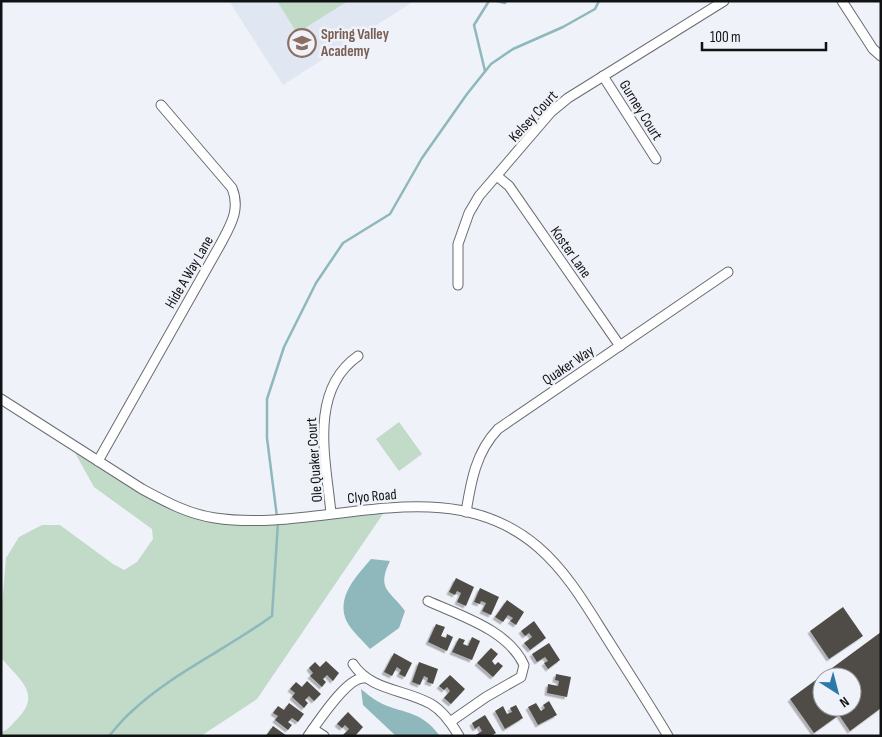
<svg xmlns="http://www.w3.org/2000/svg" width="882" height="737" font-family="'Sofia Sans Condensed',sans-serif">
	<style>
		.built { fill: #e0e7f3 }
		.green { fill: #c1dbc8 }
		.water { fill: #8eb8bc }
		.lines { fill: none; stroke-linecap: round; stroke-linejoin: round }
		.stream { stroke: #8eb8bc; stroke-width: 2.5 }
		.building { fill: #4f4c47; fill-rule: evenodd; filter: url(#shadow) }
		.minor-casing { stroke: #696c71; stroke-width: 11 }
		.minor { stroke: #fff; stroke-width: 9 }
		.labels { text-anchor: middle; stroke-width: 5; stroke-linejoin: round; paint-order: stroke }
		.education-label { font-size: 15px; font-weight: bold; fill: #785e54; stroke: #eff2f8; text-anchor: start }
		.street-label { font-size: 15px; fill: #111214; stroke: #eff2f8 }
	</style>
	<defs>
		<filter id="shadow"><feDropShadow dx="-2.5" dy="2.5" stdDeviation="0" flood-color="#0004"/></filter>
	</defs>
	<rect width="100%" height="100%" fill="#eff2f8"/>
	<path class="built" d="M229 1H414L283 85Z"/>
	<g class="green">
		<path d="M277 1H348L297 33Z"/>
		<path d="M399 422 422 454 399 471 376 439Z"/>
		<path d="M69 442 163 501 233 520 387 508 257 699 201 736H1V732C9 730 13 723 19 717 41 693 19 679 2 659L1 654V616L6 558 19 537 42 525H60L113 564 124 570 137 562 153 539 152 529 94 487Z"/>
	</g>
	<g class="water">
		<path d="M371 559 390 561C376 590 390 590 405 611L399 628 370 649C363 641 352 631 347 622 335 597 357 576 371 559Z"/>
		<path d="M361 689C366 693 372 698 377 701 402 715 419 708 440 736H396L363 705Z"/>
	</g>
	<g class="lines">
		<g class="stream">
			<path d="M497 1 505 3 506 1"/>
			<path d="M485 71 474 25 489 1"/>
			<path d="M277 517 267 438V399L284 347 316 283 343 243 390 214 422 158 467 94 491 64 513 49 563 27 595 9 599 1"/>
			<path d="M109 736C116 728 122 720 130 713 169 675 227 649 272 616L278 522"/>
		</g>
	</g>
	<g class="building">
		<path d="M456 578 474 587 466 606 457 602 461 593 457 591 455 595 449 592Z"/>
		<path d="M480 588 499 597 491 615 482 611 486 603 481 601 480 604 474 602Z"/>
		<path d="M507 600 524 612 516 625 510 621 513 618 508 615 503 622 495 617Z"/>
		<path d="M843 607 863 636 829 659 810 631Z"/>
		<path d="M534 621 546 638 530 650 524 643 532 637 529 633 525 636 521 631Z"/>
		<path d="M436 624 445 627 441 636 446 638 447 634 453 637 447 651 428 642Z"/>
		<path d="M881 632V708L850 731 839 715 814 733 790 699ZM822 677H852V707H822Z"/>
		<path d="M472 637 480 641 472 660 452 652 459 638 465 640 463 644 468 646Z"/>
		<path d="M549 643 560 660 548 669 544 663 548 661 545 657 537 662 532 654Z"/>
		<path d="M491 648 498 654 492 661 495 665 498 662 503 666 493 677 477 663Z"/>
		<path d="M394 653 412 663 405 677 399 674 401 670 397 667 392 676 384 672Z"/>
		<path d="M326 661 339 673 333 681 327 675 323 679 326 682 322 687 310 676 313 673 309 668 315 662 320 667Z"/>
		<path d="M419 662 438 669 433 684 427 682 428 678 424 676 420 685 412 682Z"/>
		<path d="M556 674 571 677 567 697 547 693 548 684 558 686 559 681 555 680Z"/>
		<path d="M450 675 465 689 451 704 444 698 450 691 447 687 444 690 439 686Z"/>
		<path d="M307 681 321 694 314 701 309 696 305 700 308 703 304 708 292 697 295 693 290 689 296 682 302 687Z"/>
		<path d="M549 701 557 715 538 725 528 707 536 703 541 711 545 708 543 705Z"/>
		<path d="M289 703 304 714 298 722 292 718 288 722 292 725 288 730 275 720 278 716 273 713 278 706 284 710Z"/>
		<path d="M516 705 523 718 505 729 495 711 503 706 507 714 512 712 510 708Z"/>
		<path d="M348 712 363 727 355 736H342L349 729 345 725 342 728 337 724Z"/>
		<path d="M485 715 496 733 491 736H474L482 731 479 726 475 729 472 723Z"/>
		<path d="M273 726 287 736H266Z"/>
	</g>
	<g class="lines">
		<defs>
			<g id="minor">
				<path d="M842 1 873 49 881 56"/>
				<path d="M603 76 656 159"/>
				<path d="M497 176 509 186 620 346"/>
				<path d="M458 285V244L469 213 479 196 551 112 568 98 724 1"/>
				<path d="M1 399 142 489C166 502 188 514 215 518 321 534 445 467 538 547 568 573 587 607 608 640 628 672 649 704 668 736"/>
				<path d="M98 461 220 245C230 226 241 210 232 188L161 105"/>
				<path d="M466 512C471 481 476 452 498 429L728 272"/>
				<path d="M331 513C326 461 308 391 358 356"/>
				<path d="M428 601C461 616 508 630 524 665L521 677 486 697 450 722"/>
				<path d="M353 664C371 691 405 689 431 704 443 711 452 724 459 736"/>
				<path d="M313 729 324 736"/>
				<path d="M308 736C318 722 347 677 364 678"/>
			</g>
		</defs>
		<use href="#minor" class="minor-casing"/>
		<use href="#minor" class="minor"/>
	</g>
	<defs>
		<symbol id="school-ring" viewBox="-11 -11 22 22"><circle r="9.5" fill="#eff2f8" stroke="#8d6e63" stroke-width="1.5"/><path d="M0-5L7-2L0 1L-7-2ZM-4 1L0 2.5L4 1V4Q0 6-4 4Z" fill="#8d6e63"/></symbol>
	</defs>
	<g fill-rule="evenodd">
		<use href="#school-ring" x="286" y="27" width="32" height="32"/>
	</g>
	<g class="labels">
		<g class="education-label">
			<text x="321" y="39">Spring Valley<tspan x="321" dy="17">Academy</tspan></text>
		</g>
		<g class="street-label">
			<text transform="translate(641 110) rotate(58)" y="5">Gurney Court</text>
			<text transform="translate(533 116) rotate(-47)" y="5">Kelsey Court</text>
			<text transform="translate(571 252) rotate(55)" y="5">Koster Lane</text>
			<text transform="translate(189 272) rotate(-60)" y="5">Hide A Way Lane</text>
			<text transform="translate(568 365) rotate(-34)" y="5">Quaker Way</text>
			<text transform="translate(314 460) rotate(-94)" y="5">Ole Quaker Court</text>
			<text transform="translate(372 496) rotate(-5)" y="5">Clyo Road</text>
		</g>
	</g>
	<rect width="882" height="737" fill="none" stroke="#111214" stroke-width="5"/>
	<g transform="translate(837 692) rotate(144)"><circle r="24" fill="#eff2f8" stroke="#96989d"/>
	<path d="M0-4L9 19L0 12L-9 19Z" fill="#2b79ab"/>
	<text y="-8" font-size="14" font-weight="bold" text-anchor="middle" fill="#111214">N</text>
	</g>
	<path d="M702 42v8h124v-8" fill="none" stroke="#111214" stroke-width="2.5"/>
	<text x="710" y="42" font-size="15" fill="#111214" stroke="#eff2f8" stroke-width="4" paint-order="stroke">100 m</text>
</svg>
